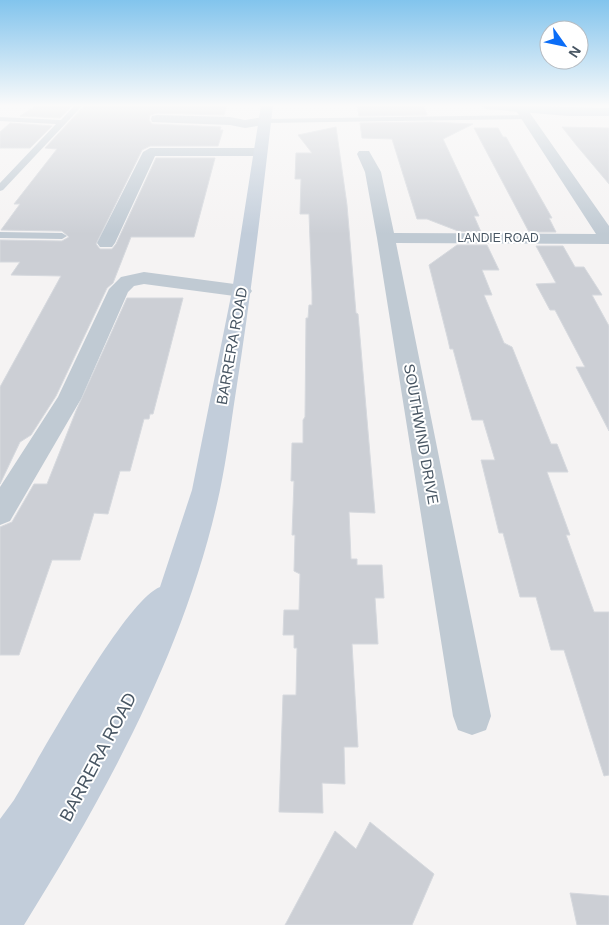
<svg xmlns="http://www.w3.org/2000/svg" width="609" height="925" font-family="Arial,sans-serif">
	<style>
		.building { fill: #cccfd5; stroke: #d6d9de }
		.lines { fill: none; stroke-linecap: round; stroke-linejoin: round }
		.lane { fill: #c0cad3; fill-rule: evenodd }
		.street { fill: #c0cad3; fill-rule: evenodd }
		.secondary { fill: #c2cdda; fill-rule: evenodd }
		.labels { text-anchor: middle; stroke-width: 4; stroke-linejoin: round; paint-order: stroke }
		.far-street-label { font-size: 12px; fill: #485663; stroke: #fff }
		.street-label { font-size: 15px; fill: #485663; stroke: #fff }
		.near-street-label { font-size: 18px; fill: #485663; stroke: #fff }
	</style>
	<rect width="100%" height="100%" fill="#f5f3f3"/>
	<g class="building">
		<path d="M37 105H73L60 118 20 116Z"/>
		<path d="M85 105H227L224 115 157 113 150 115 149 120 152 124 221 127 220 130H223L218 146H150L142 150 96 244 100 249H112L116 244 156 158H215L194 237H131L113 283 107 288 56 396 31 435 20 442 0 484V387L61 276 11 275 20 262H0V240L62 241 69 237 62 231 1 230 20 204H14L57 149 45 148Z"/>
		<path d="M357 105H423L427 115 359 116Z"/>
		<path d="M431 122 473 124 443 139 479 216H474L481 232 458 231 427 219H417L392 139 362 138 360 123Z"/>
		<path d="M10 123 52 126 30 148H0V132Z"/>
		<path d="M336 127 347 205 356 313 358 314 375 513 349 512 351 559H357V565H382L384 598H375L378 644H352L358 747H344L345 784 322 783 323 813 279 812 283 695H296L297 648H294V635H283L284 610H299L300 574 294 571 295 535H292L294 481H291L292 443H303V420L305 417 306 318H308L309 305H312V292L309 214H300L301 179H295L296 153H312L298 135Z"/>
		<path d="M562 127 609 128V184L577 146Z"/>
		<path d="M474 128H498L503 137H506L552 218H549L556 232H529Z"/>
		<path d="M457 245H487L499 270H482L492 295H484L504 343 512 347 551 444H557L568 472H547L570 535H566L594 612H609V775L604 776 564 650H551L536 597H520L503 533H499L481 460H495L483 420H472L453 349H450L448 340 429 265Z"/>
		<path d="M536 246H563L575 267H584L602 295H592L609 326V431L576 367H585L555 310H550L536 284 556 283Z"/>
		<path d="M127 298H183L153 414H150L149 419H144L130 471H120L108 514 94 513 80 560H52L19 655H0V527L12 522 34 484H47L76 411Z"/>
		<path d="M370 822 434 874 412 925H285L335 831 356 849Z"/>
		<path d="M570 893 609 896V925H577Z"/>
	</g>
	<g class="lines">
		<g class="lane">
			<path d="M75 105H83L3 190 0 191V183L56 124 0 121V117L61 120Z"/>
			<path d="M527 115 531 117 530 119 264 123 260 121 264 119Z"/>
			<path d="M0 232 62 233 67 236 62 239 0 238Z"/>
		</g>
		<g class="street">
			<path d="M521 105 525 106 609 226V244L396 243 491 716 486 730 472 735 458 730 453 716 377 238 365 172 357 154 359 151H369L381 172 394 233 596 234 515 109Z"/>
			<path d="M157 115 230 117 245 120 264 117 270 121 269 124 245 128 230 125 152 122 151 119 152 116Z"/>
			<path d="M150 148H259L266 152 259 156H155L115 243 112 247H100L97 243 143 152Z"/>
			<path d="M144 272 242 285 249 287 252 291 249 295 242 297 144 284 134 286 128 292 81 399 10 521 0 525V487L58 397 109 289 121 277Z"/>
		</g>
		<g class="secondary">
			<path d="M261 105H273C262 200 251 296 236 391 231 423 227 457 220 490 187 646 108 790 24 925H0V819L14 800C39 759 124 601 160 587L192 490 232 291Z"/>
			<path d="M480 105 609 108V116H568L486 109Z"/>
		</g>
	</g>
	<linearGradient id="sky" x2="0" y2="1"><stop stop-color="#82c4ed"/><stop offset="0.45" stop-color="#fafafa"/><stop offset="1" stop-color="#fafafa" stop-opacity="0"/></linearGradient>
	<rect width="609" height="234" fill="url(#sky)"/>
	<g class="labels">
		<g class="far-street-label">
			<text x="498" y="242">LANDIE ROAD</text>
		</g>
		<g class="street-label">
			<text transform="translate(232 346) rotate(-80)" y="5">BARRERA ROAD</text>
			<text transform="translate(421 434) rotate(80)" y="5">SOUTHWIND DRIVE</text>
		</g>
		<g class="near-street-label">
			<text transform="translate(98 757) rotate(-62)" y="6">BARRERA ROAD</text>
		</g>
	</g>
	<g transform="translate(564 45) rotate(123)"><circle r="24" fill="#ffffff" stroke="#b6bbc1"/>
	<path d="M0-4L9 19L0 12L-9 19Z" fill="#0b6df7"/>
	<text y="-8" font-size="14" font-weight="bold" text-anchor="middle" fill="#485663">N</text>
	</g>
</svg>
